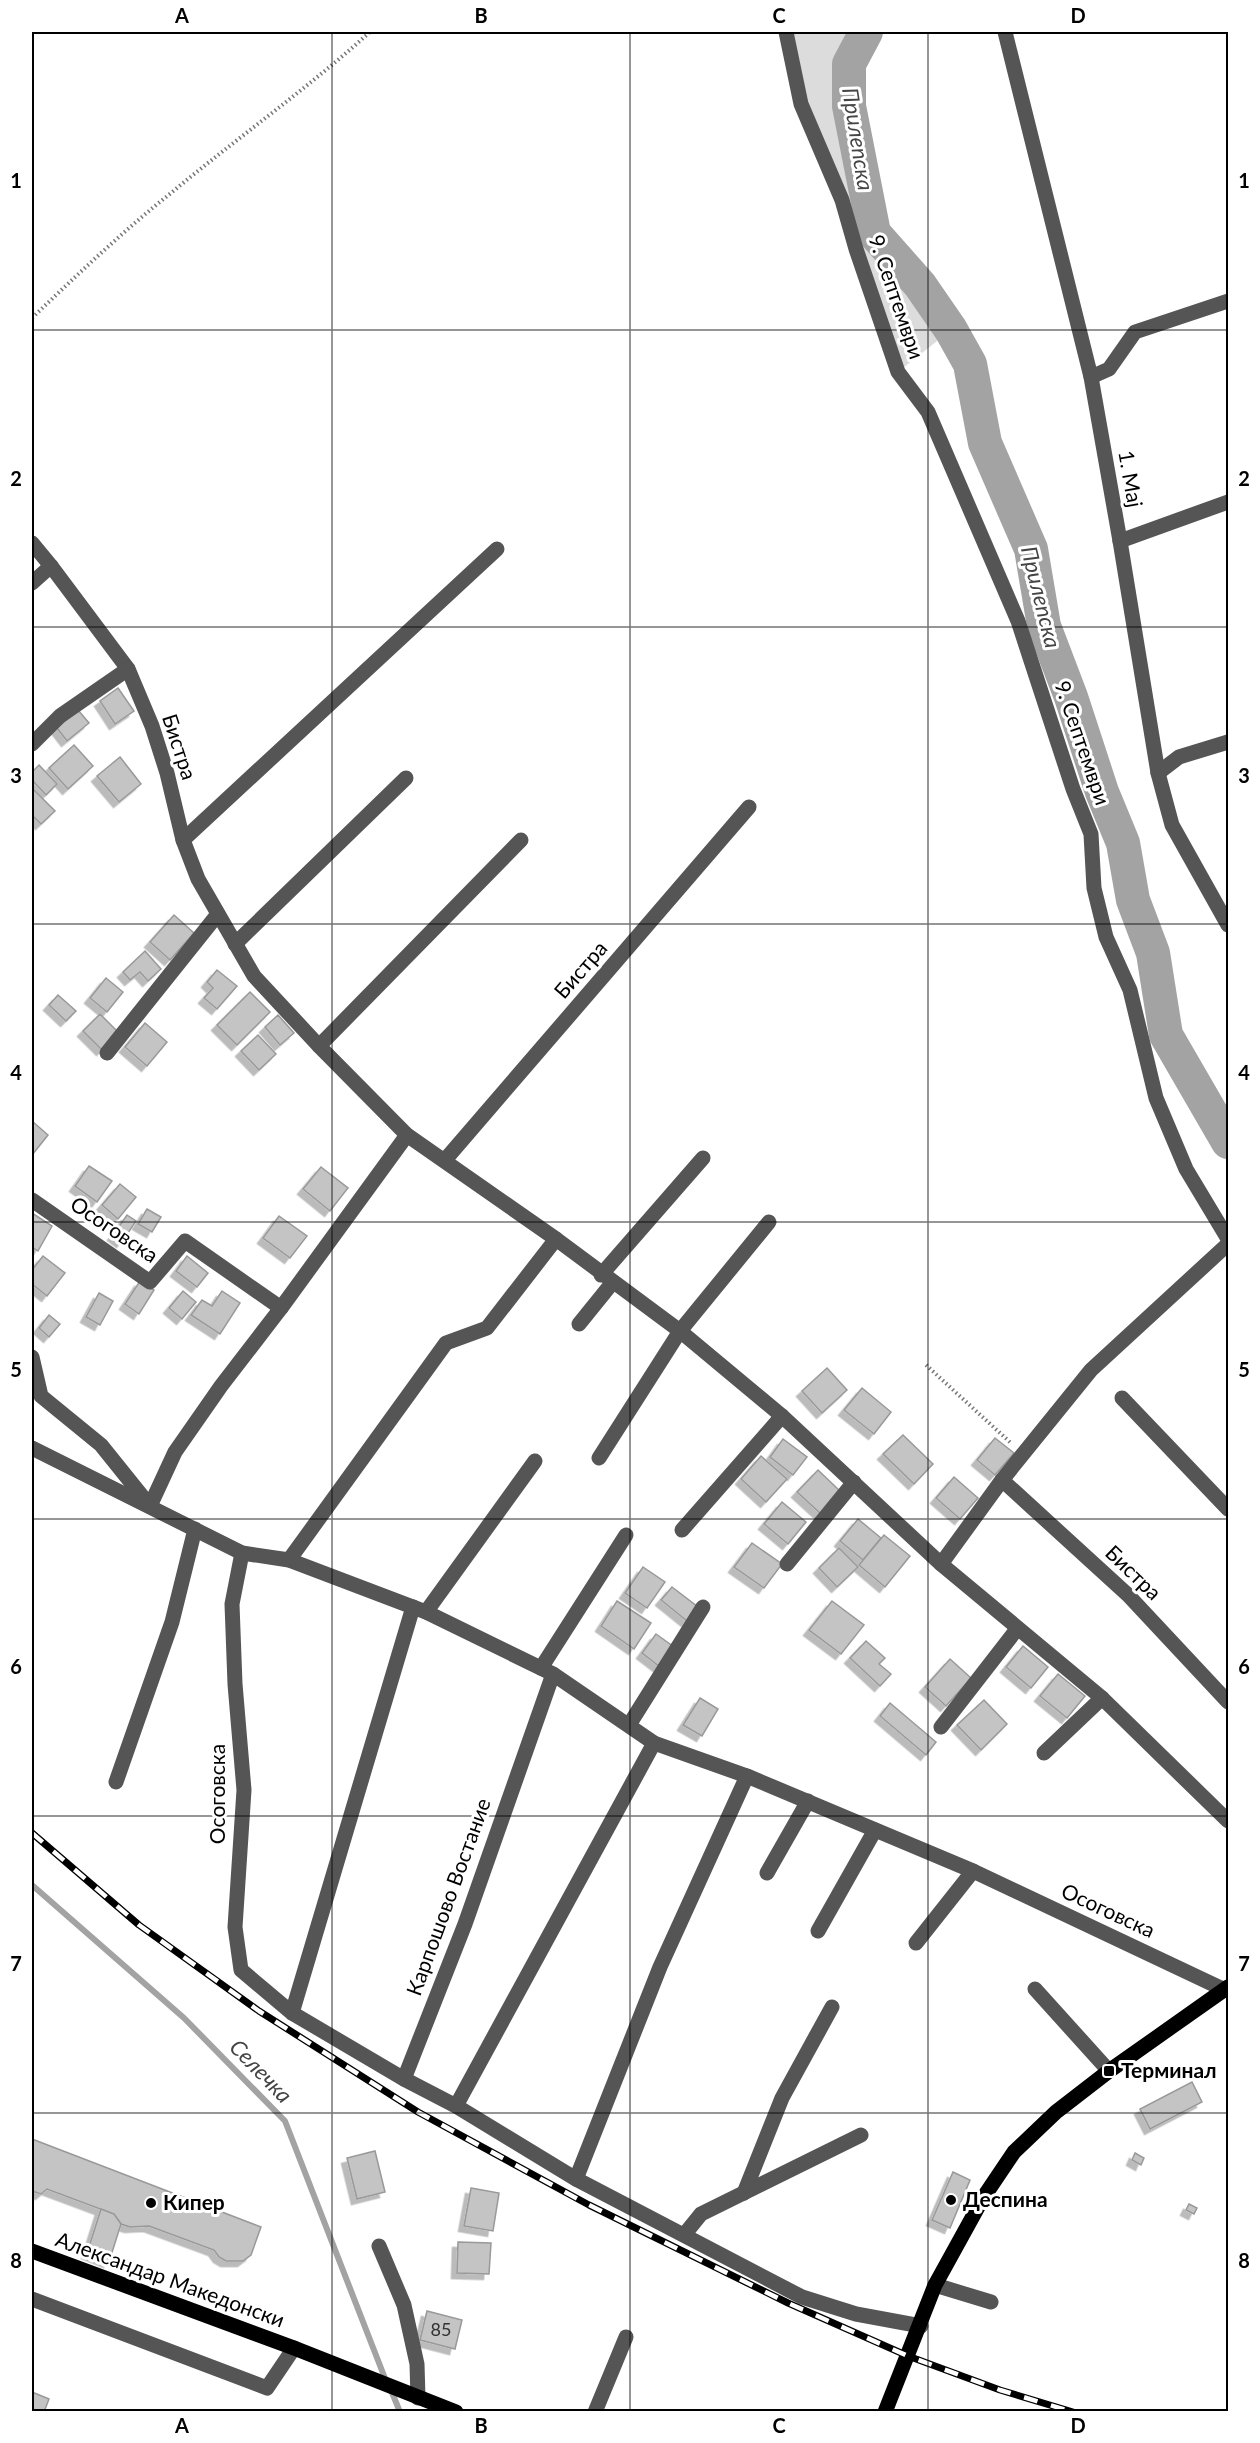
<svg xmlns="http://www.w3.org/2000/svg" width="1260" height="2443" font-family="Lato,sans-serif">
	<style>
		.green { fill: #dcdcdc }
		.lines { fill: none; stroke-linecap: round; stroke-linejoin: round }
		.stream { stroke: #a3a3a3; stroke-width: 6 }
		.river { stroke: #a3a3a3; stroke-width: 34 }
		.building { fill: #c4c4c4; stroke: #999; stroke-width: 1.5; filter: url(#shadow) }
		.path { stroke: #777; stroke-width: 4; stroke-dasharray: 1.5 3; stroke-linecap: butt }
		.minor { stroke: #555; stroke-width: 15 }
		.major { stroke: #000; stroke-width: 15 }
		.rail-casing { stroke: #000; stroke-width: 7 }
		.rail { stroke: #fff; stroke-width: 4.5; stroke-dasharray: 14; stroke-linecap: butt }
		.grid { fill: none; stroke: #000; stroke-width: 1.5; stroke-opacity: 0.55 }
		.poi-dot { fill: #000; stroke: #fff; stroke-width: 2 }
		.labels { text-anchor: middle; stroke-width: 6; stroke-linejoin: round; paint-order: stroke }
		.number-label { font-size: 18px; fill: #313131 }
		.street-label { font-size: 21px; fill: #000; stroke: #fff }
		.poi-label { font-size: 21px; font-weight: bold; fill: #000; stroke: #fff; text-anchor: start }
		.water-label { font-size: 22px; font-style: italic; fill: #444; stroke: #fff }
		.neatline { fill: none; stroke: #000; stroke-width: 2 }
		.grid-label { font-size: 20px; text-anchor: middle; font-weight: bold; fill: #000 }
	</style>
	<defs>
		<filter id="shadow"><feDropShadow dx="-5.5" dy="5.5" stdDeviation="0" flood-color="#0004"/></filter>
	</defs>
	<rect width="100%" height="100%" fill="#fff"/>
	<path class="green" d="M786 32H866L849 64V106L874 233 920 285 951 330 898 372 815 135Z"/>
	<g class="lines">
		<g class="stream">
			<path d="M32 1885 184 2018 285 2121 386 2381"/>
			<path d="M391 2390 400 2412"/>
		</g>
		<path class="river" d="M866 32 849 64V106L874 233 920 285 951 330 970 364 985 443 1031 549 1044 626 1071 697 1102 792 1123 843 1133 900 1153 953 1166 1035 1228 1142"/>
	</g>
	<g class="building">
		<path d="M118 688 134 711 115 724 100 701Z"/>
		<path d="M78 710 89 723 67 741 57 728Z"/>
		<path d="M74 745 93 766 68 789 49 768Z"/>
		<path d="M120 757 141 784 119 802 97 776Z"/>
		<path d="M39 765 57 784 46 795 32 780V772Z"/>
		<path d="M32 788 55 811 41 824 32 815Z"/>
		<path d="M174 915 194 933 170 960 150 942Z"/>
		<path d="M145 951 161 969 148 981 140 972 130 980 123 972Z"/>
		<path d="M217 970 237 986 217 1009 204 998 213 988 207 982Z"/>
		<path d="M106 978 123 992 107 1012 90 998Z"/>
		<path d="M250 992 270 1012 237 1045 217 1025Z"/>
		<path d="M58 995 76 1011 66 1021 49 1005Z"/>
		<path d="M100 1014 119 1033 102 1050 83 1031Z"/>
		<path d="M278 1015 294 1033 280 1045 265 1027Z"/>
		<path d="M145 1023 167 1042 147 1066 125 1047Z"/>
		<path d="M258 1035 276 1054 259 1070 241 1051Z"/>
		<path d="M32 1121 48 1135 32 1155Z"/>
		<path d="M89 1166 112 1181 97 1202 75 1186Z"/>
		<path d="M321 1167 348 1188 330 1211 303 1189Z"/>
		<path d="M120 1184 136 1197 118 1219 102 1205Z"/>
		<path d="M147 1209 161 1217 152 1232 138 1224Z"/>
		<path d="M32 1213 52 1226 38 1251 32 1247Z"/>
		<path d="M127 1215 136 1221 122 1242 113 1235Z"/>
		<path d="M279 1216 307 1236 290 1258 263 1238Z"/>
		<path d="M43 1256 65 1273 47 1296 32 1284V1270Z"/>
		<path d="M187 1256 208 1273 197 1287 176 1271Z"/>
		<path d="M140 1281 154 1290 139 1314 125 1304Z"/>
		<path d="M183 1291 196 1302 182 1319 169 1308Z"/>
		<path d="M222 1291 240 1303 220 1334 191 1315 202 1300 212 1306Z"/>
		<path d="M99 1293 113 1301 100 1325 86 1317Z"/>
		<path d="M49 1315 60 1324 49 1337 39 1328Z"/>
		<path d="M827 1368 847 1390 822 1413 802 1391Z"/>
		<path d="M862 1388 891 1412 874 1434 844 1410Z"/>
		<path d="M903 1435 933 1464 914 1484 883 1454Z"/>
		<path d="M995 1438 1014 1453 995 1475 977 1460Z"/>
		<path d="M783 1439 807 1457 793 1475 770 1457Z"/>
		<path d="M761 1456 787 1479 766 1502 741 1479Z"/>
		<path d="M818 1470 841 1492 821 1514 797 1492Z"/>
		<path d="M954 1477 978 1498 960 1519 936 1498Z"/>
		<path d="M782 1502 806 1522 788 1544 764 1524Z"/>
		<path d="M858 1519 881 1538 863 1560 840 1541Z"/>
		<path d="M884 1535 910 1556 885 1587 859 1565Z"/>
		<path d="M752 1543 782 1564 764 1588 734 1567Z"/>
		<path d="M839 1548 858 1567 837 1587 819 1568Z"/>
		<path d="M643 1567 665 1582 647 1608 625 1593Z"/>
		<path d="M672 1587 698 1607 687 1621 661 1600Z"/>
		<path d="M617 1601 651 1623 634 1649 601 1626Z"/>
		<path d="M832 1601 864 1625 841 1654 809 1630Z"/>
		<path d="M656 1634 674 1647 660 1667 642 1653Z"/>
		<path d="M866 1641 885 1658 879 1664 891 1674 880 1686 850 1658Z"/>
		<path d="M1023 1646 1048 1667 1031 1688 1006 1667Z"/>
		<path d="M950 1659 971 1678 946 1706 925 1687Z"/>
		<path d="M1058 1674 1085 1696 1067 1718 1040 1696Z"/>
		<path d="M700 1698 718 1709 702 1736 683 1725Z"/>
		<path d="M984 1700 1007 1724 981 1750 957 1725Z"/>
		<path d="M890 1703 936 1742 926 1755 880 1716Z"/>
		<path d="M1192 2082 1202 2102 1150 2129 1140 2109Z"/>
		<path d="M32 2139 261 2227 251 2255 243 2261H226L219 2257 214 2250 149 2226 130 2227 121 2224 114 2214 47 2189 41 2194 32 2191Z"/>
		<path d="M375 2151 385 2192 357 2199 347 2158Z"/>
		<path d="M1135 2153 1144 2158 1141 2165 1132 2160Z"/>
		<path d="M953 2172 970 2180 950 2228 932 2220Z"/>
		<path d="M471 2188 499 2193 493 2231 464 2226Z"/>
		<path d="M1189 2204 1197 2208 1194 2214 1186 2210Z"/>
		<path d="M101 2209 114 2214 121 2224 109 2262 87 2253Z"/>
		<path d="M458 2242 491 2243 489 2274 457 2273Z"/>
		<path d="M427 2311 462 2320 455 2349 420 2340Z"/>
		<path d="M32 2392 49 2399 44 2412H32Z"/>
	</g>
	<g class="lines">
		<g class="path">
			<path d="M32 318C77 275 122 232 171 193 237 138 307 89 370 32"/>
			<path d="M926 1365 1012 1444"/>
		</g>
		<g class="minor">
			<path d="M786 32 801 104 842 200 856 249 898 372 928 412 1018 621 1073 789 1091 834 1094 888 1106 937 1130 990 1156 1098 1186 1169 1228 1239"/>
			<path d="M1005 32 1091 377 1120 541 1158 773 1172 825 1228 925"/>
			<path d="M1091 377 1109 369 1135 332 1228 301"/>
			<path d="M1120 541 1228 502"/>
			<path d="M32 543 51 566 128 669 152 726 167 773 183 840 198 879 254 976 319 1046 407 1135 556 1239 680 1331 782 1416 941 1564 1102 1698 1228 1821"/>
			<path d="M32 583 51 566"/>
			<path d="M32 744 60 716 128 669"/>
			<path d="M1158 773 1179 757 1228 742"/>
			<path d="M183 840 497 549"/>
			<path d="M235 944 406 778"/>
			<path d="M319 1046 521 840"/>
			<path d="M107 1053 218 914"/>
			<path d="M445 1160 749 807"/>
			<path d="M32 1200 150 1282 185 1241 281 1308"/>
			<path d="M601 1275 703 1158"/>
			<path d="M579 1324 613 1282"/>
			<path d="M32 1357 41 1396 101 1445 146 1501"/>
			<path d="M1122 1398 1228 1509"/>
			<path d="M32 1448 242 1553 289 1560 426 1612 553 1674 654 1743 747 1776 973 1871 1225 1990"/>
			<path d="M599 1458 680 1331 769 1222"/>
			<path d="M1002 1480 1128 1595 1228 1702"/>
			<path d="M150 1506 175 1452 221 1386 281 1308 407 1135"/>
			<path d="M682 1530 782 1416"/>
			<path d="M242 1553 232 1604 235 1684 244 1790 235 1927 241 1970 292 2013 404 2079 456 2106 576 2179 802 2297 856 2314 921 2326"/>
			<path d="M289 1560 446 1343 487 1328 556 1239"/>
			<path d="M787 1564 854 1482"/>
			<path d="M941 1564 1002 1480 1091 1370 1228 1244"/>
			<path d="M426 1612 535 1461"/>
			<path d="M541 1668 626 1535"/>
			<path d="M629 1725 703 1607"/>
			<path d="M941 1727 1017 1629"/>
			<path d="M1044 1753 1102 1698"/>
			<path d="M116 1782 172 1622 195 1529"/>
			<path d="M767 1873 808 1801"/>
			<path d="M818 1931 875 1830"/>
			<path d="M916 1943 973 1871"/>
			<path d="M1035 1989 1109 2071"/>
			<path d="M292 2013 413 1607"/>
			<path d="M404 2079 465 1924 553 1674"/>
			<path d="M456 2106 654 1743"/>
			<path d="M576 2179 660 1967 747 1776"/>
			<path d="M744 2193 782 2098 832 2007"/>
			<path d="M684 2235 701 2214 861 2135"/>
			<path d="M379 2246 404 2305 417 2364 418 2398"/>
			<path d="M935 2285 991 2302"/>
			<path d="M32 2299 267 2388 294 2348"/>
			<path d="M595 2412 626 2337"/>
		</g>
		<g class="major">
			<path d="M32 2251 294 2348 456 2412"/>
			<path d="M885 2412 935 2285 983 2198 1014 2152 1056 2112 1109 2071 1228 1987"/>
		</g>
		<defs>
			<path id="rail" d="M32 1833 139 1925 259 2011 418 2112 589 2205 788 2303 908 2356 1000 2390 1073 2412"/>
		</defs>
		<use href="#rail" class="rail-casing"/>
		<use href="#rail" class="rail"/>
	</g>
	<path class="grid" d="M332 32V2412M630 32V2412M928 32V2412M32 330H1228M32 627H1228M32 924H1228M32 1222H1228M32 1519H1228M32 1816H1228M32 2113H1228"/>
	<g class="poi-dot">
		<rect x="1103" y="2065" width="12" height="12" rx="3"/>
		<circle cx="951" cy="2200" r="6"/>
		<circle cx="151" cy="2203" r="6"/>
	</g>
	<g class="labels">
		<g class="number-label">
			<text x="441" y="2336">85</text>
		</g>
		<g class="street-label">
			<text transform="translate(896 297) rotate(71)" y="7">9. Септември</text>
			<text transform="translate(1130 479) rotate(80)" y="7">1. Мај</text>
			<text transform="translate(1082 743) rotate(71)" y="7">9. Септември</text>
			<text transform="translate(179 747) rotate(72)" y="7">Бистра</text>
			<text transform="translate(581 970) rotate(-49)" y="7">Бистра</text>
			<text transform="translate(114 1230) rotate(34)" y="7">Осоговска</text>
			<text transform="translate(1133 1573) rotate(44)" y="7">Бистра</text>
			<text transform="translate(218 1794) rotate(-90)" y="7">Осоговска</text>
			<text transform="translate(449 1897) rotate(-70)" y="7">Карпошово Востание</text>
			<text transform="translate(1108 1911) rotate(25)" y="7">Осоговска</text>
			<text transform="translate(170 2280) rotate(20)" y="7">Александар Македонски</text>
		</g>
		<g class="poi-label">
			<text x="1121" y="2078">Терминал</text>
			<text x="963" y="2207">Деспина</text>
			<text x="163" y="2210">Кипер</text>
		</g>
		<g class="water-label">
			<text transform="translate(858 139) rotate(81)" y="8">Прилепска</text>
			<text transform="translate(1041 597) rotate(76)" y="8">Прилепска</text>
			<text transform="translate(261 2071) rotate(46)" y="8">Селечка</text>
		</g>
	</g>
	<rect width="1260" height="2443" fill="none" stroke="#ffffff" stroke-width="66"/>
	<rect x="33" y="33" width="1194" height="2377" class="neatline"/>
	<g class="grid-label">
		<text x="182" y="23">A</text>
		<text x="481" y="23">B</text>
		<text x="779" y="23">C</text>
		<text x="1078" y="23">D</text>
		<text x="16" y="188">1</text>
		<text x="1244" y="188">1</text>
		<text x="16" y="486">2</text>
		<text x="1244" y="486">2</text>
		<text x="16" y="783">3</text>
		<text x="1244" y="783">3</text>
		<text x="16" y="1080">4</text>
		<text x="1244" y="1080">4</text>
		<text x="16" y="1377">5</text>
		<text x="1244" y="1377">5</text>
		<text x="16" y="1674">6</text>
		<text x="1244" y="1674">6</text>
		<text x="16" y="1971">7</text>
		<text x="1244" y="1971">7</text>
		<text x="16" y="2268">8</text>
		<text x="1244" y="2268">8</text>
		<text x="182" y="2433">A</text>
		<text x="481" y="2433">B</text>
		<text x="779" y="2433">C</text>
		<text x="1078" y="2433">D</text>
	</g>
</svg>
